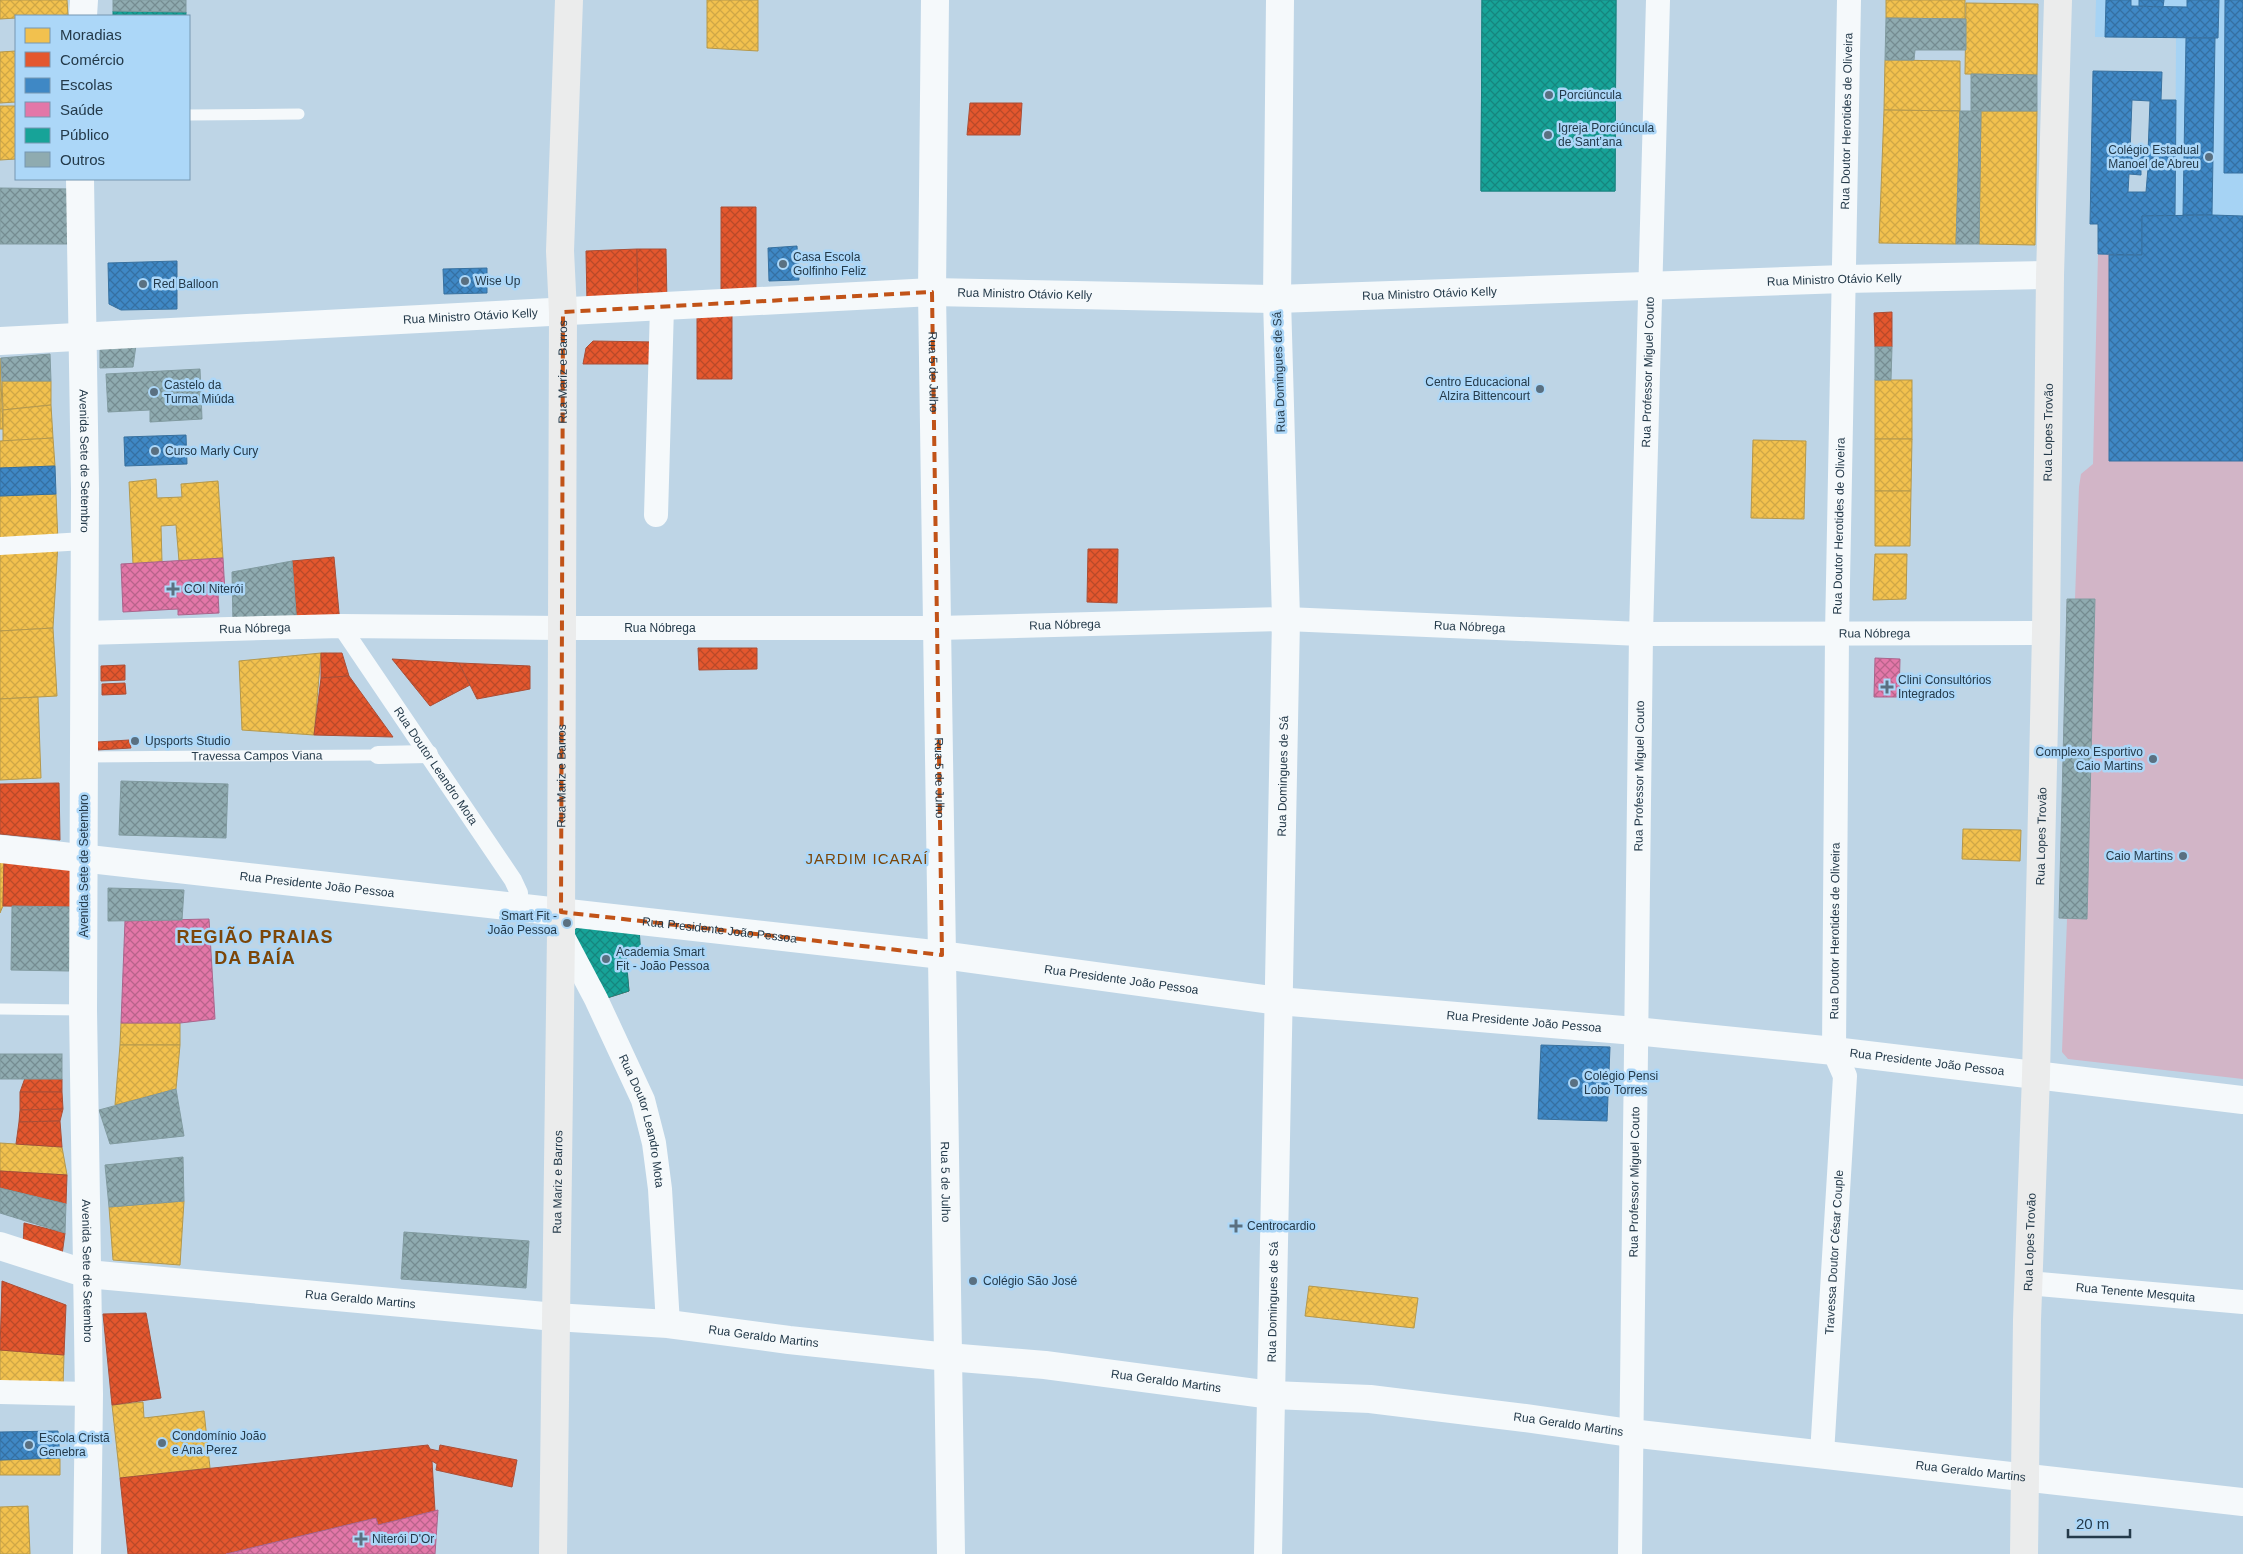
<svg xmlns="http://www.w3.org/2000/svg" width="2243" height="1554" font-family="Arial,sans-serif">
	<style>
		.built { fill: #a6d3f4 }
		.pitch { fill: #d2b5c7 }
		.homes { fill: url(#homes-cross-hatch); stroke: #b4984d }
		.shops { fill: url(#shops-cross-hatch); stroke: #aa4e36 }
		.schools { fill: url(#schools-cross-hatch); stroke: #3771a0; fill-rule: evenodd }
		.health { fill: url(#health-cross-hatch); stroke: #aa658c }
		.public { fill: url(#public-cross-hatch); stroke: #1b8481; fill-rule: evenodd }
		.building { fill: url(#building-cross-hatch); stroke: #819ba0 }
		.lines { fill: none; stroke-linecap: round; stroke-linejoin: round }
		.service { stroke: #f5f9fb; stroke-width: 11 }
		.pedestrian { stroke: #f5f9fb; stroke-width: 18 }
		.minor { stroke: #f5f9fb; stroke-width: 24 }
		.tertiary { stroke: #f5f9fb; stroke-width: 28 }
		.secondary { stroke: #ebecec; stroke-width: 28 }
		.marked { fill: none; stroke: #c15318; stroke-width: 4; stroke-dasharray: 10 6; stroke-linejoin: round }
		.poi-dot { fill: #5a7081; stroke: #acd7f8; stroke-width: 2 }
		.labels { text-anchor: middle; stroke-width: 5; stroke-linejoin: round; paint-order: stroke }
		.poi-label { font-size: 12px; fill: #243a4a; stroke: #acd7f8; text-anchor: start }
		.street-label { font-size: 12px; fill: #243a4a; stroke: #acd7f8 }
		.quarter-label { font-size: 15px; letter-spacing: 1px; fill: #7c4609; stroke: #acd7f8 }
		.district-label { font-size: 18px; font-weight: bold; letter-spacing: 1px; fill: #7c4609; stroke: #acd7f8 }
	</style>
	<defs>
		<pattern id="homes-cross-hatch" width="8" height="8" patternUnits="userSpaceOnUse" patternTransform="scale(1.25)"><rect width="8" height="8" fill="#f2c14e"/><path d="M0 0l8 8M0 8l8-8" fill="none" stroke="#cfa746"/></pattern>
		<pattern id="shops-cross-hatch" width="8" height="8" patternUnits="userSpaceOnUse" patternTransform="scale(1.25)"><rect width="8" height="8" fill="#e4572e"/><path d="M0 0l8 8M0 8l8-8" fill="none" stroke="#b94929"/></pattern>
		<pattern id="schools-cross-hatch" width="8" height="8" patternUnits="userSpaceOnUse" patternTransform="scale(1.25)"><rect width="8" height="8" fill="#3f88c5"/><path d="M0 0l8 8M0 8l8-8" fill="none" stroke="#3570a2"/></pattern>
		<pattern id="health-cross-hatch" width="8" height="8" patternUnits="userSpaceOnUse" patternTransform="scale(1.25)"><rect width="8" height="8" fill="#e377a8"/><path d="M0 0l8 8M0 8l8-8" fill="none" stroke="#b8638b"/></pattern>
		<pattern id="public-cross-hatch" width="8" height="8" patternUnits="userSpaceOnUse" patternTransform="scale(1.25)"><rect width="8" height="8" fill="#17a398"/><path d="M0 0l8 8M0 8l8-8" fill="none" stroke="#15867e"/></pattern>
		<pattern id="building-cross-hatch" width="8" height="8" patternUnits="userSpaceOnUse" patternTransform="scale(1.25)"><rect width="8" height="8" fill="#8fabb0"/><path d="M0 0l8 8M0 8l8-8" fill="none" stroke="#758c91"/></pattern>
	</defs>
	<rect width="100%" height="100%" fill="#bed5e6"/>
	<path class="built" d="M2096 0H2243V216H2175L2176 38 2095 37Z"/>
	<path class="pitch" d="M2142 216H2243V1079L2068 1059 2062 1052 2067 919 2059 918 2067 599H2075L2079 487 2081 474 2093 464 2098 254 2141 255Z"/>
	<g class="homes">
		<path d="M0 0H67L68 16H16V18L0 19Z"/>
		<path d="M707 0H758V51L707 48Z"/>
		<path d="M1886 0H1965V19L1886 18Z"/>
		<path d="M1966 3 2038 4 2037 75 1965 74Z"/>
		<path d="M16 51V102L0 103V52Z"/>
		<path d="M1885 60 1960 61V111L1884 110Z"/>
		<path d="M0 106H16V159L0 160Z"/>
		<path d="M1884 110 1960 111 1956 244 1879 243Z"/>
		<path d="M1981 111H2037L2035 245 1979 244Z"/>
		<path d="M0 358 3 429H0Z"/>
		<rect x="1875" y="380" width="37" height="59"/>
		<path d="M2 381H51V405L3 410Z"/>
		<path d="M51 405 53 438 3 441V410Z"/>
		<path d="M53 438 55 466 0 468V441Z"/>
		<path d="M1875 439H1912L1911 491H1875Z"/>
		<path d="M1753 440 1806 441 1804 519 1751 518Z"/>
		<path d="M156 479 157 498 182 497 181 484 218 481 223 558 179 561 176 525 161 526 162 562 133 564 129 482Z"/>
		<path d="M1875 491H1911L1910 546H1875Z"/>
		<path d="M56 494 58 542 0 545V496Z"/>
		<path d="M58 543 53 628 0 631V548Z"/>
		<path d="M1875 554H1907L1906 599 1873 600Z"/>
		<path d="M53 628 57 696 0 699V631Z"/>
		<path d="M321 653 314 735 242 730 239 661Z"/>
		<path d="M38 697 41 778 0 780V699Z"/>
		<path d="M1963 829 2021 830 2020 861 1962 859Z"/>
		<path d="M0 860 4 861 3 906 0 913Z"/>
		<path d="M121 1023H180V1045H120Z"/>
		<path d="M120 1045H180L176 1089 115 1105Z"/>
		<path d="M0 1143 62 1147 67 1175 0 1171Z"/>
		<path d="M184 1201 180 1265 113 1260 109 1207Z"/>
		<path d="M1309 1286 1418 1298 1414 1328 1305 1316Z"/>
		<path d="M0 1350 64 1355 63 1388 0 1387Z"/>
		<path d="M143 1402 144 1418 204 1411 210 1468 120 1478 112 1405Z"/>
		<path d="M60 1458V1475H0V1460Z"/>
		<path d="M28 1506 30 1554H0V1507Z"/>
	</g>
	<g class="shops">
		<path d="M970 103H1022L1020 135H967Z"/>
		<path d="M721 207H756V301L721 302Z"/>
		<path d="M637 249 638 305 587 303 586 251Z"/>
		<path d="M637 249H666L667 305H638Z"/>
		<path d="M1892 312V347H1875L1874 313Z"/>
		<path d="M732 315V379H697V317Z"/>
		<path d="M593 341 654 342 656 364H583L586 348Z"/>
		<path d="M1088 549H1118L1117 603 1087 602Z"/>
		<path d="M334 557 340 624 297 625 292 561Z"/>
		<path d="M698 648H757V669L699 670Z"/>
		<path d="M321 653H342L349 676 321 678Z"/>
		<path d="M392 659 459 663 470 685 430 706Z"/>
		<path d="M459 663 530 666V689L477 699Z"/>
		<path d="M125 665V680L101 681V666Z"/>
		<path d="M349 676 393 737 314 735 321 678Z"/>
		<path d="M125 683 126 694 102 695V684Z"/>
		<path d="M129 740 131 748 96 750 97 742Z"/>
		<path d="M59 783 60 840 0 834V784Z"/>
		<path d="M4 861 73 863 71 907 3 906Z"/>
		<path d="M626 963 629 991 607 998 592 970Z"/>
		<path d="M25 1078 62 1079V1092H20Z"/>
		<path d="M20 1092H62L63 1109 20 1110Z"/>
		<path d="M63 1109 60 1121 19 1122 20 1110Z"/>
		<path d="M60 1121 62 1147 16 1144 19 1122Z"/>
		<path d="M0 1171 67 1175 66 1204 0 1188Z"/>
		<path d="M24 1223 65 1233 62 1255 23 1247Z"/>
		<path d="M2 1281 66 1305 64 1355 0 1350Z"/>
		<path d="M146 1313 161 1398 112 1405 103 1314Z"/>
		<path d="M428 1445 430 1449 439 1451 440 1445 517 1460 512 1487 436 1470 437 1464 432 1461 435 1511 378 1525 376 1518 226 1554H128L120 1478Z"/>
	</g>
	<g class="schools">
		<path d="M2106 0H2131V6L2187 7V0H2219L2218 38 2105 37Z"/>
		<path d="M2139 0H2164L2163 7 2139 6Z"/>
		<path d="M2225 0H2243V173H2224Z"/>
		<path d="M2186 38H2215L2212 215H2183Z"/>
		<path d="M2093 71 2162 72 2161 100H2176L2175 216H2142V255L2098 254V224H2090ZM2132 100 2150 101 2148 153 2130 152ZM2141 168H2148L2146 192H2128L2129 174 2141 175Z"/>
		<path d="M2212 215 2243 216V461H2109V255H2142V216Z"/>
		<path d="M797 246 799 280 769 281 768 248Z"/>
		<path d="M177 261V309L121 310 109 304 108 263Z"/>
		<path d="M487 268V293L444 294 443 269Z"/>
		<path d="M186 435 187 464 125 466 124 437Z"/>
		<path d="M55 466 56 494 0 496V468Z"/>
		<path d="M1541 1045 1610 1047 1607 1121 1538 1119Z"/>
		<path d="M58 1431 60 1458 0 1460V1432Z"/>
	</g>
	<g class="health">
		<path d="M223 558 225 593H218L219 613 178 615V609L123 612 121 564Z"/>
		<path d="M1875 658 1900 659 1899 697H1874Z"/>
		<path d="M209 919 215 1019 180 1023H121L125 921Z"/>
		<path d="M438 1510 435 1554H226L376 1518 378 1525Z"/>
	</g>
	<g class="public">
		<path d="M1482 0H1616L1615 191H1481ZM1559 15 1579 16V78H1558Z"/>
		<path d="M1482 0H1616L1615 191H1481Z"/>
		<path d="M113 11 186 12V16H113Z"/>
		<path d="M580 926 639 929 641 955 626 956 629 991 607 998 572 932Z"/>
	</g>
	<g class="building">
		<path d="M113 0H186V12L113 11Z"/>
		<path d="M1886 18 1966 19V50H1915L1914 60H1885Z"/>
		<path d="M1971 74 2037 75V111H1971Z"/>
		<path d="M1960 111H1981L1979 244H1956Z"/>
		<path d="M0 188 71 189V244H0Z"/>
		<path d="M136 345 133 367 100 368V350Z"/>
		<path d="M1875 347H1892L1891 380H1875Z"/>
		<path d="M50 354 51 381H2L1 358Z"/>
		<path d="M200 369 202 419 150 422V410L108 412 106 374Z"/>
		<path d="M292 561 297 625H233L232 572Z"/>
		<path d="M2067 599H2095L2087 919 2059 918Z"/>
		<path d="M121 781 228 784 226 838 119 835Z"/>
		<path d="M108 888 184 890 182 920 108 921Z"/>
		<path d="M12 906 71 907 69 971 11 970Z"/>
		<rect x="0" y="1054" width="62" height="25"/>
		<path d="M176 1089 184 1136 110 1144 99 1110Z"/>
		<path d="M183 1157 184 1201 109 1207 105 1165Z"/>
		<path d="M0 1188 66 1204 65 1233 0 1213Z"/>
		<path d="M404 1232 529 1241 526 1288 401 1279Z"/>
	</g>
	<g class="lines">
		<g class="service">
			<path d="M189 115 299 114"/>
			<path id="s1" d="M85 757 378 755"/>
			<path d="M0 1009 83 1010"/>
		</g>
		<g class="pedestrian">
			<path d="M0 546 84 541"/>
			<path id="s2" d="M341 626 513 880 519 893 518 908"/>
			<path d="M378 755 429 754"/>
		</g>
		<g class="minor">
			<path d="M656 515 662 307"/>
			<path id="s3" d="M84 633 341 626 562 628H938L1286 619 1641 634 2046 633"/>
			<path id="s4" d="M561 933 596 999 643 1100 654 1143 660 1189 668 1324"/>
			<path id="s5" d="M2028 1283 2243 1302"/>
			<path d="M0 1392 89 1394"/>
			<path id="s6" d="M1822 1454 1845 1076 1834 1051 1837 634 1849 0"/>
			<path id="s7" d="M1630 1554 1641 634 1658 0"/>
		</g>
		<g class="tertiary">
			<path id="s8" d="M935 0 932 292 951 1554"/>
			<path d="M83 16 84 0"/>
			<path id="s9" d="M80 179 85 489 83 1010 89 1394 87 1554"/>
			<path id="s10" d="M0 341 932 292 1277 299 1844 279 2050 275"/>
			<path id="s11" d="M0 849 942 955 1278 1001 1635 1031 1834 1051 2243 1100"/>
			<path id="s12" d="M0 1246 87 1274 555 1317 668 1324 789 1340 948 1357 1045 1365 1272 1395 1370 1399 1525 1418 1630 1433 2243 1502"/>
			<path id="s13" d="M1268 1554 1286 619 1277 299 1280 0"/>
		</g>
		<g class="secondary">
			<path id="s14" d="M553 1554 561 933 563 312 560 251 569 0"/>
			<path id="s15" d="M2024 1554 2027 1320 2036 1076 2046 633 2050 275 2058 0"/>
		</g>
	</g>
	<path class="marked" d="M932 292 942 955 561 912 563 312Z"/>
	<g class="poi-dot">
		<circle cx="1549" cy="95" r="5"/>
		<circle cx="1548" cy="135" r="5"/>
		<circle cx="2209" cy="157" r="5"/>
		<circle cx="783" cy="264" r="5"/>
		<circle cx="465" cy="281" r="5"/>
		<circle cx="143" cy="284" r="5"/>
		<circle cx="1540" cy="389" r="5"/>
		<circle cx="154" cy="392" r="5"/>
		<circle cx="155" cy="451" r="5"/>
		<path d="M170.5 581.5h5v5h5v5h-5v5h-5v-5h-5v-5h5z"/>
		<path d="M1884.5 679.5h5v5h5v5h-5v5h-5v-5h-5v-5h5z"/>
		<circle cx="135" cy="741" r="5"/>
		<circle cx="2153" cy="759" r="5"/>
		<circle cx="2183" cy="856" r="5"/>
		<circle cx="567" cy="923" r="5"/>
		<circle cx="606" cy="959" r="5"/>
		<circle cx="1574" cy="1083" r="5"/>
		<path d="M1233.5 1218.5h5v5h5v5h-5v5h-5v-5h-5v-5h5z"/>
		<circle cx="973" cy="1281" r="5"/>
		<circle cx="162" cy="1443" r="5"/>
		<circle cx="29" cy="1445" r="5"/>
		<path d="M358.5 1531.5h5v5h5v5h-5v5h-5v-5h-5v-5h5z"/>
	</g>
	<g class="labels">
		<g class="poi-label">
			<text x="1559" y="99">Porciúncula</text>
			<text x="1558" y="132">Igreja Porciúncula<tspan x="1558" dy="14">de Sant’ana</tspan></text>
			<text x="2199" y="154" text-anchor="end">Colégio Estadual<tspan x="2199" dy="14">Manoel de Abreu</tspan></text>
			<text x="793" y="261">Casa Escola<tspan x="793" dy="14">Golfinho Feliz</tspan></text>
			<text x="475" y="285">Wise Up</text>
			<text x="153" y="288">Red Balloon</text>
			<text x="1530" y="386" text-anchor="end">Centro Educacional<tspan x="1530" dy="14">Alzira Bittencourt</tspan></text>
			<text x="164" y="389">Castelo da<tspan x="164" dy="14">Turma Miúda</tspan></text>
			<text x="165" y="455">Curso Marly Cury</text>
			<text x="184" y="593">COI Niterói</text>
			<text x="1898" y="684">Clini Consultórios<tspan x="1898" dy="14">Integrados</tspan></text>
			<text x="145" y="745">Upsports Studio</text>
			<text x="2143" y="756" text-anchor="end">Complexo Esportivo<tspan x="2143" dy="14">Caio Martins</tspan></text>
			<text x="2173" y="860" text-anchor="end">Caio Martins</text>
			<text x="557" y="920" text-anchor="end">Smart Fit -<tspan x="557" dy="14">João Pessoa</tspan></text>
			<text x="616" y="956">Academia Smart<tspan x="616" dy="14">Fit - João Pessoa</tspan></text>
			<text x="1584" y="1080">Colégio Pensi<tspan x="1584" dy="14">Lobo Torres</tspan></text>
			<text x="1247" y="1230">Centrocardio</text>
			<text x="983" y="1285">Colégio São José</text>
			<text x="172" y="1440">Condomínio João<tspan x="172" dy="14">e Ana Perez</tspan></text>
			<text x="39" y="1442">Escola Cristã<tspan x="39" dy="14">Genebra</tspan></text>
			<text x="372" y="1543">Niterói D'Or</text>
		</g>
		<g class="street-label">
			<text dy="4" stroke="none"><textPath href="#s6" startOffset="1336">Rua Doutor Herotides de Oliveira</textPath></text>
			<text dy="4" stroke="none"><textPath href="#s10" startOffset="1836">Rua Ministro Otávio Kelly</textPath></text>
			<text dy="4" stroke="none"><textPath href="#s10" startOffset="1026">Rua Ministro Otávio Kelly</textPath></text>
			<text dy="4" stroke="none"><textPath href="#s10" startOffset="1431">Rua Ministro Otávio Kelly</textPath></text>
			<text dy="4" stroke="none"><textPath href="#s10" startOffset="471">Rua Ministro Otávio Kelly</textPath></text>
			<text dy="4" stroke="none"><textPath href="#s14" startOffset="1182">Rua Mariz e Barros</textPath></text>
			<text dy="4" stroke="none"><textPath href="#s8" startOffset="372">Rua 5 de Julho</textPath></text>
			<text transform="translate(1279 372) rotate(-92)" y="4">Rua Domingues de Sá</text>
			<text dy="4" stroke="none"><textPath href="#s7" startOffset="1182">Rua Professor Miguel Couto</textPath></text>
			<text dy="4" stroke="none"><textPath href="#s15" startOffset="1122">Rua Lopes Trovão</textPath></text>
			<text dy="4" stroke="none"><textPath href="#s9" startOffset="282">Avenida Sete de Setembro</textPath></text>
			<text dy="4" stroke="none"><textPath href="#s6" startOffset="931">Rua Doutor Herotides de Oliveira</textPath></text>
			<text dy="4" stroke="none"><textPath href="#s3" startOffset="981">Rua Nóbrega</textPath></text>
			<text dy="4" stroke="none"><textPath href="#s3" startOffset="1386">Rua Nóbrega</textPath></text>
			<text dy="4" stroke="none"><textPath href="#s3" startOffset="171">Rua Nóbrega</textPath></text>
			<text dy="4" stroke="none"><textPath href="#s3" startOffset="576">Rua Nóbrega</textPath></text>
			<text dy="4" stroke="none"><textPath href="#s3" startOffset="1791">Rua Nóbrega</textPath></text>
			<text dy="4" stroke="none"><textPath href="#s1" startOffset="172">Travessa Campos Viana</textPath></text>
			<text dy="4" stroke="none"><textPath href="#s2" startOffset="169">Rua Doutor Leandro Mota</textPath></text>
			<text dy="4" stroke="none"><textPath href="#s14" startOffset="778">Rua Mariz e Barros</textPath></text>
			<text dy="4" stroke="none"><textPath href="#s8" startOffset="778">Rua 5 de Julho</textPath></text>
			<text dy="4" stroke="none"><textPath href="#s13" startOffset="778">Rua Domingues de Sá</textPath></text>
			<text dy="4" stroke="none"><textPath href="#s7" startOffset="778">Rua Professor Miguel Couto</textPath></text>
			<text dy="4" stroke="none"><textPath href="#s15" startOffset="718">Rua Lopes Trovão</textPath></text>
			<text transform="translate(84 866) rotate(-90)" y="4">Avenida Sete de Setembro</text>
			<text dy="4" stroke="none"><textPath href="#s11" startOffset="319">Rua Presidente João Pessoa</textPath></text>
			<text dy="4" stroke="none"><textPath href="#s11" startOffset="724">Rua Presidente João Pessoa</textPath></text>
			<text dy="4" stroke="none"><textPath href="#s6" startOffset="526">Rua Doutor Herotides de Oliveira</textPath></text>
			<text dy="4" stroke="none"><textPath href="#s11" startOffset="1129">Rua Presidente João Pessoa</textPath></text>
			<text dy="4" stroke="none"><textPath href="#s11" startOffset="1534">Rua Presidente João Pessoa</textPath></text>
			<text dy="4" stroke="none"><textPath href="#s11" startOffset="1939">Rua Presidente João Pessoa</textPath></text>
			<text dy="4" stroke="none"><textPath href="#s4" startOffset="206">Rua Doutor Leandro Mota</textPath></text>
			<text dy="4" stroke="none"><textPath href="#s14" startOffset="372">Rua Mariz e Barros</textPath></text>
			<text dy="4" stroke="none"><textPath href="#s8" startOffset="1182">Rua 5 de Julho</textPath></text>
			<text dy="4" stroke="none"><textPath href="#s7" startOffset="372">Rua Professor Miguel Couto</textPath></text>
			<text dy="4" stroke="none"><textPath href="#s15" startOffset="312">Rua Lopes Trovão</textPath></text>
			<text dy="4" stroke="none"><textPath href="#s6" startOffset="202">Travessa Doutor César Couple</textPath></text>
			<text dy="4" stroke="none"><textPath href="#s9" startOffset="1092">Avenida Sete de Setembro</textPath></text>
			<text dy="4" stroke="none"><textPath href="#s5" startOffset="108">Rua Tenente Mesquita</textPath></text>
			<text dy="4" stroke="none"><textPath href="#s12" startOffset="366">Rua Geraldo Martins</textPath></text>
			<text dy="4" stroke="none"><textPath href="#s13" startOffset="252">Rua Domingues de Sá</textPath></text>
			<text dy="4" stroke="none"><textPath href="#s12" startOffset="771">Rua Geraldo Martins</textPath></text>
			<text dy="4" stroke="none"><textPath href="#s12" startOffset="1176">Rua Geraldo Martins</textPath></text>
			<text dy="4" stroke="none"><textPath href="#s12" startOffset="1581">Rua Geraldo Martins</textPath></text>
			<text dy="4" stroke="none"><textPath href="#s12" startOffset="1986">Rua Geraldo Martins</textPath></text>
		</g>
		<g class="quarter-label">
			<text x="867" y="864">JARDIM ICARAÍ</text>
		</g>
		<g class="district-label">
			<text x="255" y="943">REGIÃO PRAIAS<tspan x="255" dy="21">DA BAÍA</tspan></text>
		</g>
	</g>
	<rect x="15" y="15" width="175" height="165" fill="#acd7f8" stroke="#7698b2"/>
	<rect x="25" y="28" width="25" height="15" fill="#f2c14e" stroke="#7698b2"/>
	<text x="60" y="40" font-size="15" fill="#243a4a">Moradias</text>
	<rect x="25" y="52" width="25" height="15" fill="#e4572e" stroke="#7698b2"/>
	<text x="60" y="65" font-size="15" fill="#243a4a">Comércio</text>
	<rect x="25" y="78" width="25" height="15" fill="#3f88c5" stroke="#7698b2"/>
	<text x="60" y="90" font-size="15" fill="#243a4a">Escolas</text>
	<rect x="25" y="102" width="25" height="15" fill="#e377a8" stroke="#7698b2"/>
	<text x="60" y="115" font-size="15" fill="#243a4a">Saúde</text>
	<rect x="25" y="128" width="25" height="15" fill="#17a398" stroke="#7698b2"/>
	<text x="60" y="140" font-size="15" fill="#243a4a">Público</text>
	<rect x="25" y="152" width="25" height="15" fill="#8fabb0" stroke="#7698b2"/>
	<text x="60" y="165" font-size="15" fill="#243a4a">Outros</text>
	<path d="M2068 1529v8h62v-8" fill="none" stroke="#243a4a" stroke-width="2.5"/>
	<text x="2076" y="1529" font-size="15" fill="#243a4a" stroke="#acd7f8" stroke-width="4" paint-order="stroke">20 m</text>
</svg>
